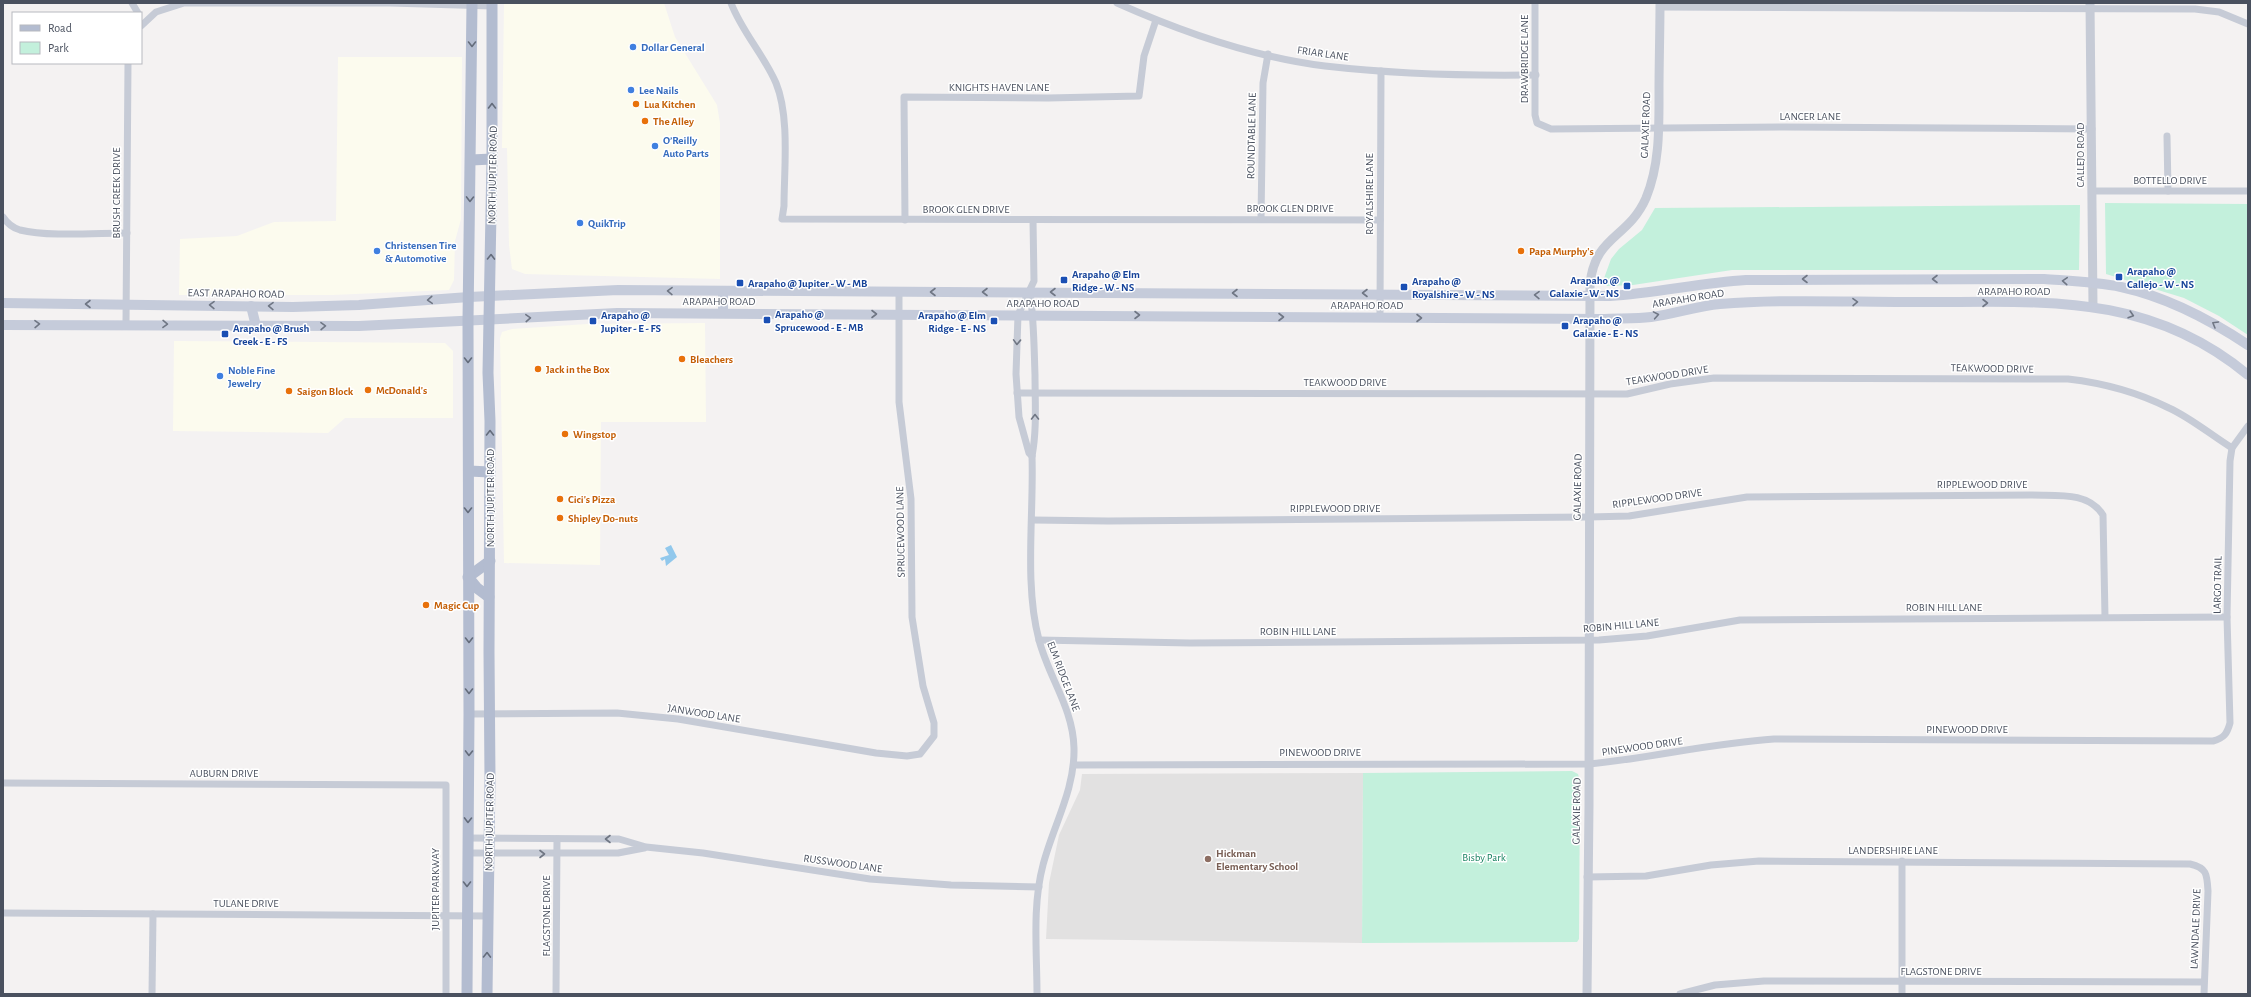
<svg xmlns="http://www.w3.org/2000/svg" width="2251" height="997" font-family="'Alegreya Sans',sans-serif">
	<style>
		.commercial { fill: #fcfbee }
		.education { fill: #e2e1e1 }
		.green { fill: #c3f0dc }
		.water { fill: #91c8ec }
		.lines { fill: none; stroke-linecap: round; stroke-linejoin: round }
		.minor { stroke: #c6cbd6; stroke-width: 7 }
		.tertiary { stroke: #c6cbd6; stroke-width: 9 }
		.secondary { stroke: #c5cbda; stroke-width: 10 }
		.primary { stroke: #b3bcd0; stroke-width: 11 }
		.oneway { stroke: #646c7b }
		.oneway2 { stroke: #6f7684 }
		.oneway3 { stroke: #6f7683 }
		.shop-dot { fill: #3f7fe0; stroke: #fff; stroke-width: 1.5 }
		.food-dot { fill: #e8710a; stroke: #fff; stroke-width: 1.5 }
		.transit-dot { fill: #1a4fb4; stroke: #fff; stroke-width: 1.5 }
		.education-dot { fill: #8d6e63; stroke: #fff; stroke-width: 1.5 }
		.labels { text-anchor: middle; stroke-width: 3; stroke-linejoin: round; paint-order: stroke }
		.shop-label { font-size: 11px; font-weight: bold; fill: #366cbe; stroke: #fff; text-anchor: start }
		.street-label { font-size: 11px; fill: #4a515f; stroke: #fff }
		.food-label { font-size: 11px; font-weight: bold; fill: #c56008; stroke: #fff; text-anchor: start }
		.transit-label { font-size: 11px; font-weight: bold; fill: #164399; stroke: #fff; text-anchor: start }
		.education-label { font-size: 11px; font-weight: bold; fill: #785e54; stroke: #fff; text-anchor: start }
		.park-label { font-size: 11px; fill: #198261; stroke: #fff }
	</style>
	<rect width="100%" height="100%" fill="#f4f2f2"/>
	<g class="commercial">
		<path d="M504 3H664L675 37 717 105 720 123V279L525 274 512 269 509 245 507 148H502Z"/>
		<path d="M338 57H462L461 219 455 241 454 280 449 290 332 295H179L180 239 237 236 274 222 336 221Z"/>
		<path d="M705 323 706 422H601L600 565 504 563 500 338 502 332 512 329 587 324Z"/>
		<path d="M174 341 445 343 453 351V418H345L328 433 173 431Z"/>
	</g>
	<path class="education" d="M1363 773 1362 943 1046 939 1049 883 1059 835 1080 790 1082 774Z"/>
	<g class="green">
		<path d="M2105 203 2248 204V335L2219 316 2184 298 2106 274Z"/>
		<path d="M2080 205 2079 270H1732L1633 285 1607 286 1603 281 1611 259 1619 249 1642 230 1655 208Z"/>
		<path d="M1572 771 1578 774 1580 781 1579 939 1577 942 1362 943 1363 773Z"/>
	</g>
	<path class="water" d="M671 545 677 557 666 566 665 559 662 561 660 558 669 555 665 548Z"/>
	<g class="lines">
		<g class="minor">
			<path d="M132 3 138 13"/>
			<path d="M731 3C742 32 764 55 776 83 790 117 784 170 784 206L782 219 1380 220"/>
			<path d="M1117 3C1182 32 1253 57 1325 66 1395 74 1465 76 1536 75"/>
			<path d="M1535 3V115L1537 123 1551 129 1784 127 2092 129"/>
			<path d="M1660 7 2195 9 2219 12 2248 24"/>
			<path d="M141 26 156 12 184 3H390L492 6"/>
			<path d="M2167 136 2168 191"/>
			<path d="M2092 191H2248"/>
			<path d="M3 217C7 223 13 228 20 230 48 237 97 233 127 233"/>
			<path d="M1261 219 1263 83 1268 54"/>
			<path d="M905 220 904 97 1048 98 1139 96 1144 56 1156 20"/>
			<path d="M1030 292C1034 320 1034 347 1035 375 1035 402 1037 430 1032 456 1034 514 1024 584 1039 640 1049 678 1073 708 1074 748 1075 790 1053 826 1043 865 1032 906 1037 952 1037 994"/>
			<path d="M1380 318 1381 71"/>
			<path d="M126 324 128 63"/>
			<path d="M1017 393 1627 394 1670 384 1714 378 2068 379C2103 383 2137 392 2169 408 2191 418 2211 435 2232 448"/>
			<path d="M1032 456 1029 453 1019 417 1016 374 1018 315 1034 281 1033 220"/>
			<path d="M1033 520 1108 521 1589 517 1629 516 1747 497 2031 495C2056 496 2088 491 2103 515L2105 617"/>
			<path d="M1039 640 1190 643 1599 640 1647 636 1740 620 2227 617"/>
			<path d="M469 714 617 713 678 719 876 753 907 756 920 754 934 736V723L923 686 912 617 911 499 899 402V292"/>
			<path d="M1074 765 1589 764C1651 758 1712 743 1774 739L2213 741C2224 738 2227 734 2230 723L2227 617 2230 461 2232 448 2248 426"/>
			<path d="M3 783 446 785V994"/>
			<path d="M467 838 619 839 646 847 703 853 870 879 951 885 1039 887"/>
			<path d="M467 853H618L644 848"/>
			<path d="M1587 877 1646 876 1711 865 1759 861 2190 864C2207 868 2207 874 2208 891L2204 994"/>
			<path d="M3 913 488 916"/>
			<path d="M152 994 153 914"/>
			<path d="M556 994 557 839"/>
			<path d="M1680 994 1715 985 1764 981 2203 982"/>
			<path d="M1902 994V861"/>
		</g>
		<g class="tertiary">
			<path d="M2090 3 2093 306"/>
			<path d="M1587 994 1589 805 1590 284C1595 235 1628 239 1646 198 1660 164 1659 127 1659 91 1659 62 1660 32 1660 3"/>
		</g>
		<g class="secondary">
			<path d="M723 292V313"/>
			<path d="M3 303 293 307 359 305 469 297 618 290 1610 296C1656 293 1700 283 1746 280L2044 279C2070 281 2096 282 2121 287 2167 297 2209 319 2248 345"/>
			<path d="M251 306 256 326"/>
			<path d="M3 325 359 326 617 313 1601 319C1618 318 1635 319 1651 317 1674 314 1697 306 1720 304 1783 299 1848 302 1911 302 2035 303 2145 289 2248 375"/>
		</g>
		<g class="primary">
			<path d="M471 160 492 159"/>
			<path d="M469 471 490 472"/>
			<path d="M489 597 477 588 468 577 490 561"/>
			<path d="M467 994 469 714 468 321 472 3"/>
			<path d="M487 994 490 779 489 652 490 421 488 373 492 159V3"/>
		</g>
	</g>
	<defs><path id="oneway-chevron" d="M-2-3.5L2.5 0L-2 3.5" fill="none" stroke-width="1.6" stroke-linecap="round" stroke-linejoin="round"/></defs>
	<g class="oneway">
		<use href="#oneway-chevron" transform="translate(472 44) rotate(90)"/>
		<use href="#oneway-chevron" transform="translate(492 106) rotate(-90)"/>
		<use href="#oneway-chevron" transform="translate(470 199) rotate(91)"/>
		<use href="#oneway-chevron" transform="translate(491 257) rotate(-89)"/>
		<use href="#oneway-chevron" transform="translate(468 360) rotate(90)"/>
		<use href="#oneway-chevron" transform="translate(490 433) rotate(-90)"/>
		<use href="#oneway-chevron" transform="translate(468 510) rotate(90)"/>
		<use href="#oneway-chevron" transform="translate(469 640) rotate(90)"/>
		<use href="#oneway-chevron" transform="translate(469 691) rotate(90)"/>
		<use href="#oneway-chevron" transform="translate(469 753) rotate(91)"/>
		<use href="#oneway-chevron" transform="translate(468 820) rotate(91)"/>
		<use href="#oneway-chevron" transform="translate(467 884) rotate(90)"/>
		<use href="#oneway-chevron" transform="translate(487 955) rotate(-89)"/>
	</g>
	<g class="oneway2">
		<use href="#oneway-chevron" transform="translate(1805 279) rotate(180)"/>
		<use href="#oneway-chevron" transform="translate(1935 279) rotate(-180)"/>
		<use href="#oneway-chevron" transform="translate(2065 281) rotate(-176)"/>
		<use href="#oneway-chevron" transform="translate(670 291) rotate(-179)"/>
		<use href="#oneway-chevron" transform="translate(933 292) rotate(180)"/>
		<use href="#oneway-chevron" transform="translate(985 292) rotate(180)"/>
		<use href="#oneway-chevron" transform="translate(1053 292) rotate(-180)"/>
		<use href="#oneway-chevron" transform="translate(1235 293) rotate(-180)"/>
		<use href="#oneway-chevron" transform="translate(1365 293) rotate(-180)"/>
		<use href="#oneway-chevron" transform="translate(1537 295) rotate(-179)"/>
		<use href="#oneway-chevron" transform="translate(430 300) rotate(176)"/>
		<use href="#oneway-chevron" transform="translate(1855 302) rotate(-1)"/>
		<use href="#oneway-chevron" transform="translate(1985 303)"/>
		<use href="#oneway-chevron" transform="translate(88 304) rotate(-180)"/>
		<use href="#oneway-chevron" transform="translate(212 305) rotate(-179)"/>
		<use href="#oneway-chevron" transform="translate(271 306) rotate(-179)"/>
		<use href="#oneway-chevron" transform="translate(874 314)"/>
		<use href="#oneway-chevron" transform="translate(1137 315)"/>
		<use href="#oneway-chevron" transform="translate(1656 315) rotate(-10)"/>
		<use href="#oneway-chevron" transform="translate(2131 315) rotate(17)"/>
		<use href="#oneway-chevron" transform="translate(1281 317)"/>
		<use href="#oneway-chevron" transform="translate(528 318) rotate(-3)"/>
		<use href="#oneway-chevron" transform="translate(1419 318)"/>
		<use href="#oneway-chevron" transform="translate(37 324) rotate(-1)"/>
		<use href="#oneway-chevron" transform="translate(165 324) rotate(1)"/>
		<use href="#oneway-chevron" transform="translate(2215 324) rotate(-150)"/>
		<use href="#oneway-chevron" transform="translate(323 326) rotate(-1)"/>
	</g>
	<g class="oneway3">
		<use href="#oneway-chevron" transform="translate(1017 342) rotate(92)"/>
		<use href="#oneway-chevron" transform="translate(1035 417) rotate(-90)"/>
		<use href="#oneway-chevron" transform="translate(608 839) rotate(-180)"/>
		<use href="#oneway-chevron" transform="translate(542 854)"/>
	</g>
	<g class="shop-dot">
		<circle cx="633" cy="47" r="4"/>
		<circle cx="631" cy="90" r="4"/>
		<circle cx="655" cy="146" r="4"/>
		<circle cx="580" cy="223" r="4"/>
		<circle cx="377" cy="251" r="4"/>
		<circle cx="220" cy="376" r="4"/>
	</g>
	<g class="food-dot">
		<circle cx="636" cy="104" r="4"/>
		<circle cx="645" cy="121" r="4"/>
		<circle cx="1521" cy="251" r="4"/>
		<circle cx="682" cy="359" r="4"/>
		<circle cx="538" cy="369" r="4"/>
		<circle cx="368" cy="390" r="4"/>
		<circle cx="289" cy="391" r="4"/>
		<circle cx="565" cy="434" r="4"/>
		<circle cx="560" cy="499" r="4"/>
		<circle cx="560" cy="518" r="4"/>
		<circle cx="426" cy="605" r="4"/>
	</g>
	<g class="transit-dot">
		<rect x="2115" y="273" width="8" height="8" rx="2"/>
		<rect x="1060" y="276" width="8" height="8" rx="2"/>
		<rect x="736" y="279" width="8" height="8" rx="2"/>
		<rect x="1623" y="282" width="8" height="8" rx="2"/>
		<rect x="1400" y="283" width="8" height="8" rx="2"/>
		<rect x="763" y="316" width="8" height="8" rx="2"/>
		<rect x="589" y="317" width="8" height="8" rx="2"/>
		<rect x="990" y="317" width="8" height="8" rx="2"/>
		<rect x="1561" y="322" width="8" height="8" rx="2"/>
		<rect x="221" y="330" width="8" height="8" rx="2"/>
	</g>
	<circle class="education-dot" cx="1208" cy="859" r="4"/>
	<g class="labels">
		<g class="shop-label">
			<text x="641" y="51">Dollar General</text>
			<text x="639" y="94">Lee Nails</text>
			<text x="663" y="144">O’Reilly<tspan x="663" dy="13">Auto Parts</tspan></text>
			<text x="588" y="227">QuikTrip</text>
			<text x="385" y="249">Christensen Tire<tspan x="385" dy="13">&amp; Automotive</tspan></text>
			<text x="228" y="374">Noble Fine<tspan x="228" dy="13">Jewelry</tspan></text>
		</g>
		<g class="street-label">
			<text transform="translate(1323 53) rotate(8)" y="4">FRIAR LANE</text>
			<text transform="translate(1524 59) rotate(-90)" y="4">DRAWBRIDGE LANE</text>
			<text x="999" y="91">KNIGHTS HAVEN LANE</text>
			<text x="1810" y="120">LANCER LANE</text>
			<text transform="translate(1645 125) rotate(-88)" y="4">GALAXIE ROAD</text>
			<text transform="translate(1251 136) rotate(-89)" y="4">ROUNDTABLE LANE</text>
			<text transform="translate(2080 155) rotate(-90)" y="4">CALLEJO ROAD</text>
			<text transform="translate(492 175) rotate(-89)" y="4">NORTH JUPITER ROAD</text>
			<text x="2170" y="184">BOTTELLO DRIVE</text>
			<text transform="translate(116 193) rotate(-90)" y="4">BRUSH CREEK DRIVE</text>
			<text transform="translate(1369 194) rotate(-90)" y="4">ROYALSHIRE LANE</text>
			<text x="1290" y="212">BROOK GLEN DRIVE</text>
			<text x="966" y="213">BROOK GLEN DRIVE</text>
			<text x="2014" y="295">ARAPAHO ROAD</text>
			<text transform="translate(236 293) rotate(1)" y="4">EAST ARAPAHO ROAD</text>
			<text transform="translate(1688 298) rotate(-9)" y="4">ARAPAHO ROAD</text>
			<text x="719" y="305">ARAPAHO ROAD</text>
			<text x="1043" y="307">ARAPAHO ROAD</text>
			<text x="1367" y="309">ARAPAHO ROAD</text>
			<text transform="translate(1992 368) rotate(1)" y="4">TEAKWOOD DRIVE</text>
			<text transform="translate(1667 375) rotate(-9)" y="4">TEAKWOOD DRIVE</text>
			<text x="1345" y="386">TEAKWOOD DRIVE</text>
			<text x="1982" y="488">RIPPLEWOOD DRIVE</text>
			<text transform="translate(1577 487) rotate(-89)" y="4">GALAXIE ROAD</text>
			<text transform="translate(490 498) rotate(-90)" y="4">NORTH JUPITER ROAD</text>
			<text transform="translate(1657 498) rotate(-8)" y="4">RIPPLEWOOD DRIVE</text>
			<text x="1335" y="512">RIPPLEWOOD DRIVE</text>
			<text transform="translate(900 532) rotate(-91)" y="4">SPRUCEWOOD LANE</text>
			<text transform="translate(2217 585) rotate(-89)" y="4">LARGO TRAIL</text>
			<text x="1944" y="611">ROBIN HILL LANE</text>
			<text transform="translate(1621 625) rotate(-5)" y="4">ROBIN HILL LANE</text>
			<text x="1298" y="635">ROBIN HILL LANE</text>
			<text transform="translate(1064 676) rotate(69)" y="4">ELM RIDGE LANE</text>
			<text transform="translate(704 713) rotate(9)" y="4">JANWOOD LANE</text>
			<text x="1967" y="733">PINEWOOD DRIVE</text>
			<text transform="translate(1642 746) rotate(-8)" y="4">PINEWOOD DRIVE</text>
			<text x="1320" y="756">PINEWOOD DRIVE</text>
			<text x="224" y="777">AUBURN DRIVE</text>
			<text transform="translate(1576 811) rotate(-89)" y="4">GALAXIE ROAD</text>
			<text transform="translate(489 822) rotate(-89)" y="4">NORTH JUPITER ROAD</text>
			<text x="1893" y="854">LANDERSHIRE LANE</text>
			<text transform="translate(843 863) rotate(8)" y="4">RUSSWOOD LANE</text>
			<text transform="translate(435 889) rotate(-90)" y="4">JUPITER PARKWAY</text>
			<text x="246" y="907">TULANE DRIVE</text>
			<text transform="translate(546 916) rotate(-90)" y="4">FLAGSTONE DRIVE</text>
			<text transform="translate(2195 929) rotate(-88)" y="4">LAWNDALE DRIVE</text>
			<text x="1941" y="975">FLAGSTONE DRIVE</text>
		</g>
		<g class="food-label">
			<text x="644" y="108">Lua Kitchen</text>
			<text x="653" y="125">The Alley</text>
			<text x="1529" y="255">Papa Murphy's</text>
			<text x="690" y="363">Bleachers</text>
			<text x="546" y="373">Jack in the Box</text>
			<text x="376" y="394">McDonald's</text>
			<text x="297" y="395">Saigon Block</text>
			<text x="573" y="438">Wingstop</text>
			<text x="568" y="503">Cici's Pizza</text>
			<text x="568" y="522">Shipley Do-nuts</text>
			<text x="434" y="609">Magic Cup</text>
		</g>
		<g class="transit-label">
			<text x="2127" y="275">Arapaho @<tspan x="2127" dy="13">Callejo - W - NS</tspan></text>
			<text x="1072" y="278">Arapaho @ Elm<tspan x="1072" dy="13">Ridge - W - NS</tspan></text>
			<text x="1619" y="284" text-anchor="end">Arapaho @<tspan x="1619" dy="13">Galaxie - W - NS</tspan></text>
			<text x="1412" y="285">Arapaho @<tspan x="1412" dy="13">Royalshire - W - NS</tspan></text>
			<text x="748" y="287">Arapaho @ Jupiter - W - MB</text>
			<text x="775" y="318">Arapaho @<tspan x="775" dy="13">Sprucewood - E - MB</tspan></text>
			<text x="601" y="319">Arapaho @<tspan x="601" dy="13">Jupiter - E - FS</tspan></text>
			<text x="986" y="319" text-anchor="end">Arapaho @ Elm<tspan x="986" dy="13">Ridge - E - NS</tspan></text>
			<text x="1573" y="324">Arapaho @<tspan x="1573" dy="13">Galaxie - E - NS</tspan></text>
			<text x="233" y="332">Arapaho @ Brush<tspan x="233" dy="13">Creek - E - FS</tspan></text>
		</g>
		<g class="education-label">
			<text x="1216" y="857">Hickman<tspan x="1216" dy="13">Elementary School</tspan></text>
		</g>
		<g class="park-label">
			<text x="1484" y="861">Bisby Park</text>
		</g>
	</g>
	<rect width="2251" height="997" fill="none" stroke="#4a515f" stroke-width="8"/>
	<rect x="12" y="12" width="130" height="52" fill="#ffffff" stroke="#b7b9bf"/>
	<rect x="20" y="25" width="20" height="6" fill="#b3bcd0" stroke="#b7b9bf"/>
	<text x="48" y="32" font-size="12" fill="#4a515f">Road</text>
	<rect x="20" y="42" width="20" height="12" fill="#c3f0dc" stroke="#b7b9bf"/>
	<text x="48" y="52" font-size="12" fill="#4a515f">Park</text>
</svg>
